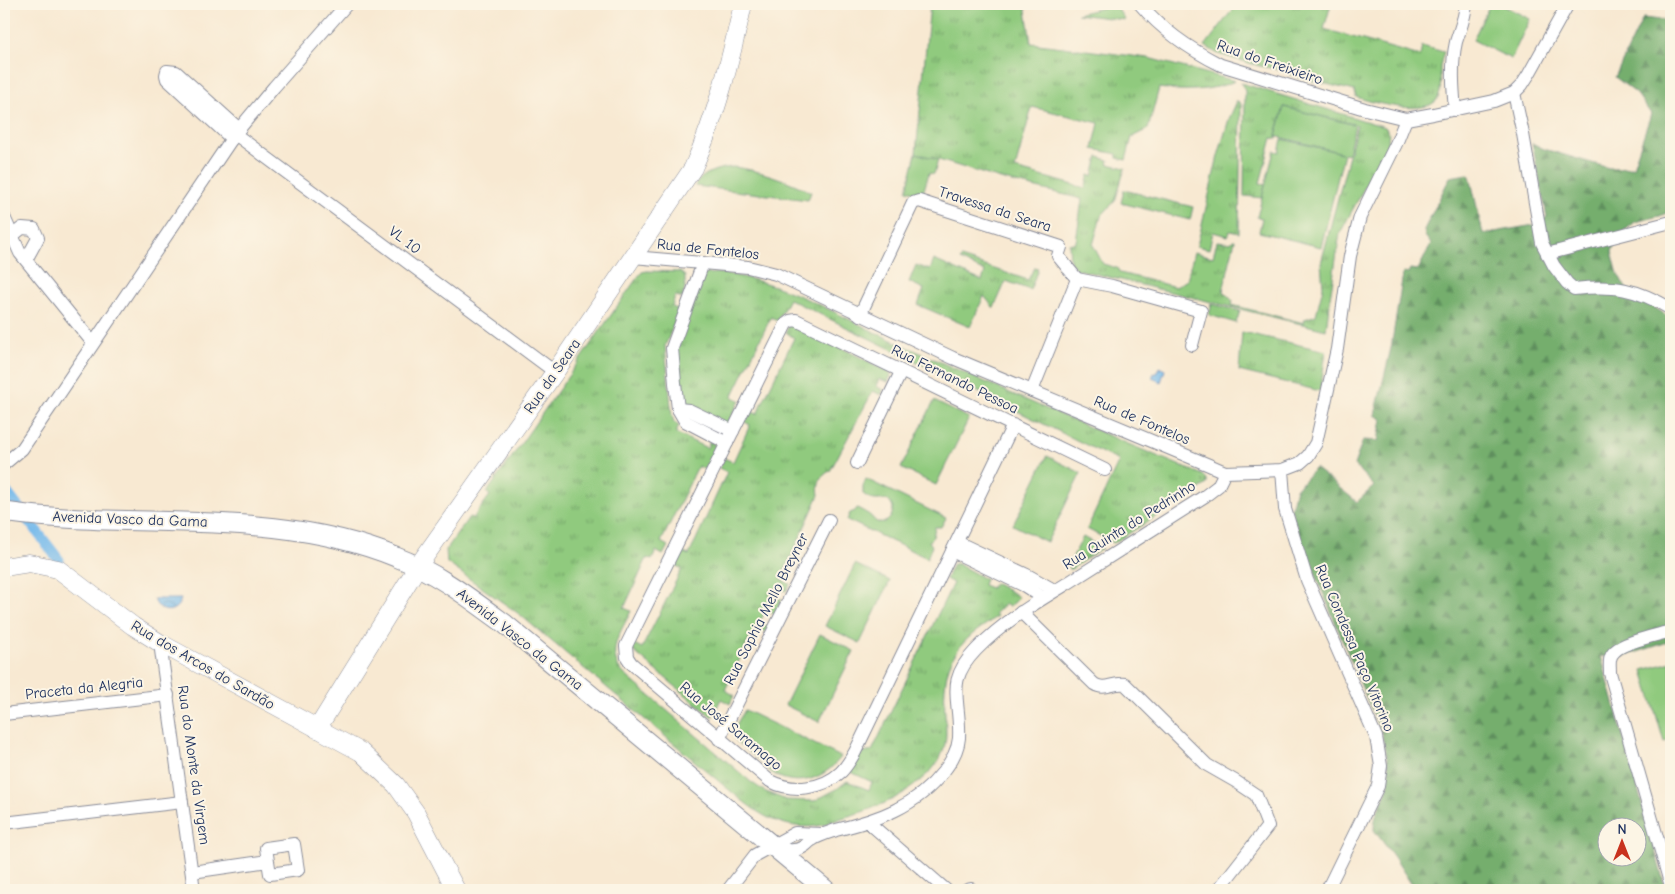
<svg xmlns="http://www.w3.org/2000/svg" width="1675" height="894" font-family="'Comic Neue',sans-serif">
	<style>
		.grass { fill: url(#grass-tufts); stroke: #567c6e }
		.forest { fill: url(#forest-firs); stroke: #486e66; fill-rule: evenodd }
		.garden { fill: #90ca7e; stroke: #567c6e }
		.water { fill: url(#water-waves); stroke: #4874a4 }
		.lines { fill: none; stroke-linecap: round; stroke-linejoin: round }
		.canal { stroke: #75b9eb; stroke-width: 11 }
		.street-casing { stroke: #8a8c98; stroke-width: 14 }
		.secondary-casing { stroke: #8a8c98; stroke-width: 19 }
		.primary-casing { stroke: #8a8c98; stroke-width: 21 }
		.street { stroke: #fff; stroke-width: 12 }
		.secondary { stroke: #fff; stroke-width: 18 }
		.primary { stroke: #fff; stroke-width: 19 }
		.labels { text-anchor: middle; stroke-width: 4; stroke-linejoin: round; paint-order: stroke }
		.street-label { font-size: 15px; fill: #1b2f5e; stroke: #fcf5e5 }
	</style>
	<defs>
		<pattern id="grass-tufts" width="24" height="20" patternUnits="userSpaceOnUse" patternTransform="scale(1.25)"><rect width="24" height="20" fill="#90ca7e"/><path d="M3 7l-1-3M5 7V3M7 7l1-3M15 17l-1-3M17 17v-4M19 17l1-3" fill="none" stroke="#75a46a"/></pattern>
		<pattern id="forest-firs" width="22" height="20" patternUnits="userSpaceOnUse" patternTransform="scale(1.25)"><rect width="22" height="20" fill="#74ae6d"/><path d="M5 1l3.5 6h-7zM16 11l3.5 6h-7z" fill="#5e8e5d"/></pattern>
		<pattern id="water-waves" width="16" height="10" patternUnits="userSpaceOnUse" patternTransform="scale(1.25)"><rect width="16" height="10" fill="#75b9eb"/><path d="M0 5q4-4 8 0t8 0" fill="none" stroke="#5f97c2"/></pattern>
	</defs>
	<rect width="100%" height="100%" fill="#fcf5e5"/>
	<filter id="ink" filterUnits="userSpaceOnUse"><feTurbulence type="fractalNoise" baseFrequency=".02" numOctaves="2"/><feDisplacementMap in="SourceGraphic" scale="10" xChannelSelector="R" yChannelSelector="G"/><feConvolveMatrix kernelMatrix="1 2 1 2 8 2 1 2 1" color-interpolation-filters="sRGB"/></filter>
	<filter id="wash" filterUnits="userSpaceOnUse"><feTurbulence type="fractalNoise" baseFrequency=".0096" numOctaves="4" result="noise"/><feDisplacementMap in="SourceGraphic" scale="20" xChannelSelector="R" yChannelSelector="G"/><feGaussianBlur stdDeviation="1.12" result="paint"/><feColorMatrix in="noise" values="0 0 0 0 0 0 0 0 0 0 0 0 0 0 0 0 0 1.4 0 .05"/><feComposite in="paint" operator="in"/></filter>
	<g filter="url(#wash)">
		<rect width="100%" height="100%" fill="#f8e9d2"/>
		<g class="grass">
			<path d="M930 4H1025L1031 43 1148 58 1235 81C1213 91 1184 92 1159 88L1148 129 1132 137 1126 160 1117 158V154L1093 149 1099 123 1032 107 1015 169 1085 188 1089 175 1093 176 1098 157 1109 160 1108 164 1125 168 1115 201 1101 216 1093 245 1103 264 1117 268 1120 273 1176 287 1187 280 1194 252 1213 257 1217 241 1231 243 1233 240H1235L1223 291 1233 301 1232 305 1304 323 1305 319 1316 315 1323 287 1321 263 1357 125 1284 107 1276 135 1277 139 1272 138 1260 183 1265 185 1262 198 1244 196 1245 91 1241 83 1385 127 1389 133 1387 146 1340 233 1330 298 1326 330 1076 269 1070 262 1069 244 1076 242 1082 199 1004 180 916 153Z"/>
			<path d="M1239 4H1331L1324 29 1420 56 1422 46 1444 52C1442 57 1441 62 1440 67 1440 77 1442 89 1438 98 1428 117 1374 103 1359 98L1356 97 1355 91 1293 76 1282 70 1260 66 1218 54 1205 46 1230 13Z"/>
			<path d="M1115 5 1125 20 1077 14Z"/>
			<path d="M1237 101 1240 102 1241 105 1239 233 1230 231 1228 236 1213 232 1209 249 1197 246 1218 156 1229 119Z"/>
			<path d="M1124 190 1193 207 1190 220 1121 203Z"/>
			<path d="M961 258 1028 280 1034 268 1038 269 1030 290 1006 281 994 308 984 296 970 327 918 305 924 289 909 282 916 265 930 270 934 260 982 281 985 272 960 260Z"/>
			<path d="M647 271 680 272 685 276V286L683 298 675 296 672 307 680 310 665 346 672 416 674 422 679 426 675 433 707 448 710 441 713 442 716 447 706 470 698 466 661 542 668 546 663 555 656 551 652 560 647 558 624 608 631 611C621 632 604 653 624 674L751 782 764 791 786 800 814 801 837 789 847 781 869 790 872 782 851 772 860 754 872 751 953 583 946 579 953 564H958L985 579 983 585 991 588 994 583 1015 594 1018 597 1016 601 1009 607 1005 604 995 613 997 616C991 621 985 625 978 630 947 653 943 677 945 714 946 730 948 743 940 758 936 766 930 772 923 778 899 800 873 809 842 818 834 821 825 825 817 826 805 828 790 826 779 822 762 817 748 805 734 794L519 614 447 563 446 550 469 517 473 518 488 498 490 495 487 493 490 488 637 278 642 272Z"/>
			<path d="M717 273C782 279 838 316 896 342 998 388 1100 433 1203 475L1207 479V484L1114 543 1087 529 1119 461 789 299 777 321 771 317 732 397 740 400 728 423 721 421 682 400 676 347 704 274Z"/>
			<path d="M790 322 889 372 891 375 888 382 879 379 876 386 883 390 881 395 873 391 830 471C820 476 817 484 819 495L781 579 790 584 786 591 777 587 774 595 782 600 775 614 766 609 760 622 768 626 765 632 755 627 725 690 734 695 730 704 721 699 712 717 632 650V646L634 644 642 648 682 569 673 564 679 551 689 555 727 472 719 468 724 458 733 462 750 425 742 420 748 410 757 414 794 338 786 332Z"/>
			<path d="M1242 332 1326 351 1320 391 1239 371Z"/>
			<path d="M1083 537 1102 548 1071 569H1069L1068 566Z"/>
		</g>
		<path class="forest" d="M1643 18 1671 21V211L1660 216 1635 222 1616 238 1612 252 1618 274 1627 290 1671 318V641L1616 659 1601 656 1666 890H1415L1394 857 1374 830C1373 813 1387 797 1389 781 1390 765 1385 748 1381 733L1299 535 1291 509 1296 489 1315 468 1357 502 1374 486 1354 465 1363 440 1378 441 1382 419 1375 415 1391 348 1403 274 1404 272 1408 273 1410 269 1417 270 1419 268 1431 244 1425 236 1424 230 1450 177 1467 174 1470 176 1483 234 1534 225 1547 217 1532 143 1544 149 1609 168 1633 167 1651 114 1637 94 1615 77ZM1608 826H1638V856H1608Z"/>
		<g class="garden">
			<path d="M1490 4H1500L1530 19 1511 59 1473 40Z"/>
			<path d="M1284 107 1355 125 1348 154 1344 153 1321 247 1259 232 1262 218 1257 217 1274 151 1279 152 1282 139 1342 153 1276 136Z"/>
			<path d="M916 153 938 160 934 174 929 173 923 193 928 195 927 196 907 190Z"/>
			<path d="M733 167C756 169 790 181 811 192L808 200 695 186C701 173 719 168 733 167Z"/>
			<path d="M1212 304 1240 311 1236 323 1209 315Z"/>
			<path d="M934 401 969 418 936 485 901 468Z"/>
			<path d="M1047 456 1081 473 1047 542 1013 525Z"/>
			<path d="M866 479 946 518 941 527H935L933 537 929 541 932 546 927 558 847 520 850 513 855 511 857 508C861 510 865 512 868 514 872 516 873 520 877 522 887 525 893 517 893 508 887 495 885 501 875 500 872 500 866 496 863 494V486Z"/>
			<path d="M855 564 890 581 860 643 825 626Z"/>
			<path d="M820 634 854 651 819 722 785 705Z"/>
			<path d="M1671 662V740L1664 742 1643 670Z"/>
			<path d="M745 710 841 757C827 776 803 787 779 777 769 772 760 762 752 754 746 749 735 743 734 735 733 727 741 717 745 710Z"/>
		</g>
		<g class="water">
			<path d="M1159 367 1165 370 1161 382 1152 378 1154 373 1156 374Z"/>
			<path d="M154 599H181C177 614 159 615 154 599Z"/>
		</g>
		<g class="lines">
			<path class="canal" d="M4 489 59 560"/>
		</g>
	</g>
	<g filter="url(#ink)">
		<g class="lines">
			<defs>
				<g id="street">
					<path d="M1140 4C1162 30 1191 50 1221 65L1365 109 1406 119 1433 114 1494 101 1514 93 1522 85 1529 74 1568 4"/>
					<path d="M1514 93 1523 134 1542 243 1554 266 1567 283 1574 289C1614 285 1636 288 1671 309"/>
					<path d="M1455 110C1453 88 1451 64 1456 42 1460 29 1465 18 1466 4"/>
					<path d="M235 134 555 372"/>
					<path d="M232 139 167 79 166 75 167 71 176 72 239 129"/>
					<path d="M4 217 20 253 93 343"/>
					<path d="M12 236 22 228 34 229 38 238 26 260"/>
					<path d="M1547 254 1671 222"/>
					<path d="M633 257 748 267 776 274 953 358 1209 465 1225 472 1282 470 1300 463 1308 456 1316 443 1337 349 1350 256 1360 217 1396 144 1406 119"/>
					<path d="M703 263 672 348 675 383 678 409 685 421 727 443"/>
					<path d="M1077 279 1112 286 1201 311 1192 345"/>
					<path d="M860 315 913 203 919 201 1061 247 1058 256 1077 279"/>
					<path d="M1032 391 1077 279"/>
					<path d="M678 409 689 410 733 431"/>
					<path d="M1013 425 855 752C851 759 847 766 841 772 823 789 793 793 770 781L631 663 627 657 626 646 786 324 790 321 796 320C899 371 1002 420 1105 470"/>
					<path d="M857 463 901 372"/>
					<path d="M4 464 22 449 235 134 274 87 347 4"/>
					<path d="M1282 470 1285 509 1307 580 1376 737 1381 766 1378 786 1327 890"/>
					<path d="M957 542 1029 576 1054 590"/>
					<path d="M952 551 1025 586 1042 597"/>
					<path d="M1021 612 1094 684C1105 691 1113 682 1125 684L1207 765 1235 781 1256 795 1268 826 1218 890"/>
					<path d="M1671 631C1658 635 1623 642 1615 651 1608 657 1610 665 1610 673L1671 886"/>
					<path d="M160 643 194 890"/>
					<path d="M4 714 168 695"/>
					<path d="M719 739 829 520"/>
					<path d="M868 822 946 890"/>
					<path d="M4 823 182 802"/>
					<path d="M778 848C786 850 795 852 803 847 807 845 808 842 812 840 819 835 827 833 836 830 877 820 916 807 943 772 951 762 958 751 959 738 961 698 944 683 976 650 1003 622 1035 603 1068 583 1114 554 1159 525 1205 496L1218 486 1225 472"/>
					<path d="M192 872 268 861 270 874 298 870 294 844 266 848 268 861"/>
					<path d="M728 890 755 855 795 833 822 834"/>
					<path d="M967 890 971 889"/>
				</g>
				<g id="secondary">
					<path d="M4 567 29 563 58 569 133 626 160 643 361 752 396 785 416 813 456 890"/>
					<path d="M317 729 418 566 555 372 693 168C717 114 730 62 743 4"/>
				</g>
				<path id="primary" d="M4 512C135 531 271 506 396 557 436 572 471 599 505 624L826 890"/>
			</defs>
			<use href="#street" class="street-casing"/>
			<use href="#secondary" class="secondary-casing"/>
			<use href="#primary" class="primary-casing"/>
			<use href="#street" class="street"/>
			<use href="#secondary" class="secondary"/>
			<use href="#primary" class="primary"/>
		</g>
	</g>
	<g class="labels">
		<g class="street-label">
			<text transform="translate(1270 62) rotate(19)" y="5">Rua do Freixieiro</text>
			<text transform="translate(995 209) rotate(18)" y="5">Travessa da Seara</text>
			<text transform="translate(405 240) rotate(37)" y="5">VL 10</text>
			<text transform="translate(708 249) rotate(6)" y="5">Rua de Fontelos</text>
			<text transform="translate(552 376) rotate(-55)" y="5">Rua da Seara</text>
			<text transform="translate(955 379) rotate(26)" y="5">Rua Fernando Pessoa</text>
			<text transform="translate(1142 420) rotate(23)" y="5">Rua de Fontelos</text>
			<text transform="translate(130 519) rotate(2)" y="5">Avenida Vasco da Gama</text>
			<text transform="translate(1129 525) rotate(-32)" y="5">Rua Quinta do Pedrinho</text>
			<text transform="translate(766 609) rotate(-63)" y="5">Rua Sophia Mello Breyner</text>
			<text transform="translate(520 639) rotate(38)" y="5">Avenida Vasco da Gama</text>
			<text transform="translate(1355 648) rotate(67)" y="5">Rua Condessa Paço Vitorino</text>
			<text transform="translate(203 665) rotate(30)" y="5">Rua dos Arcos do Sardão</text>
			<text transform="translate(84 688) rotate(-6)" y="5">Praceta da Alegria</text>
			<text transform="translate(731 726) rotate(40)" y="5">Rua José Saramago</text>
			<text transform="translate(194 765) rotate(82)" y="5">Rua do Monte da Virgem</text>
		</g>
	</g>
	<rect width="1675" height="894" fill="none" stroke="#fcf5e5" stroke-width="20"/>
	<g transform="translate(1622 842)"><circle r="24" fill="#fcf5e5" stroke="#a2a6af"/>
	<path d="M0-4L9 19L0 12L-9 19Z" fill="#c8321e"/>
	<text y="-8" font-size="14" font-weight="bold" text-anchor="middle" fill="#1b2f5e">N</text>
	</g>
</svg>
